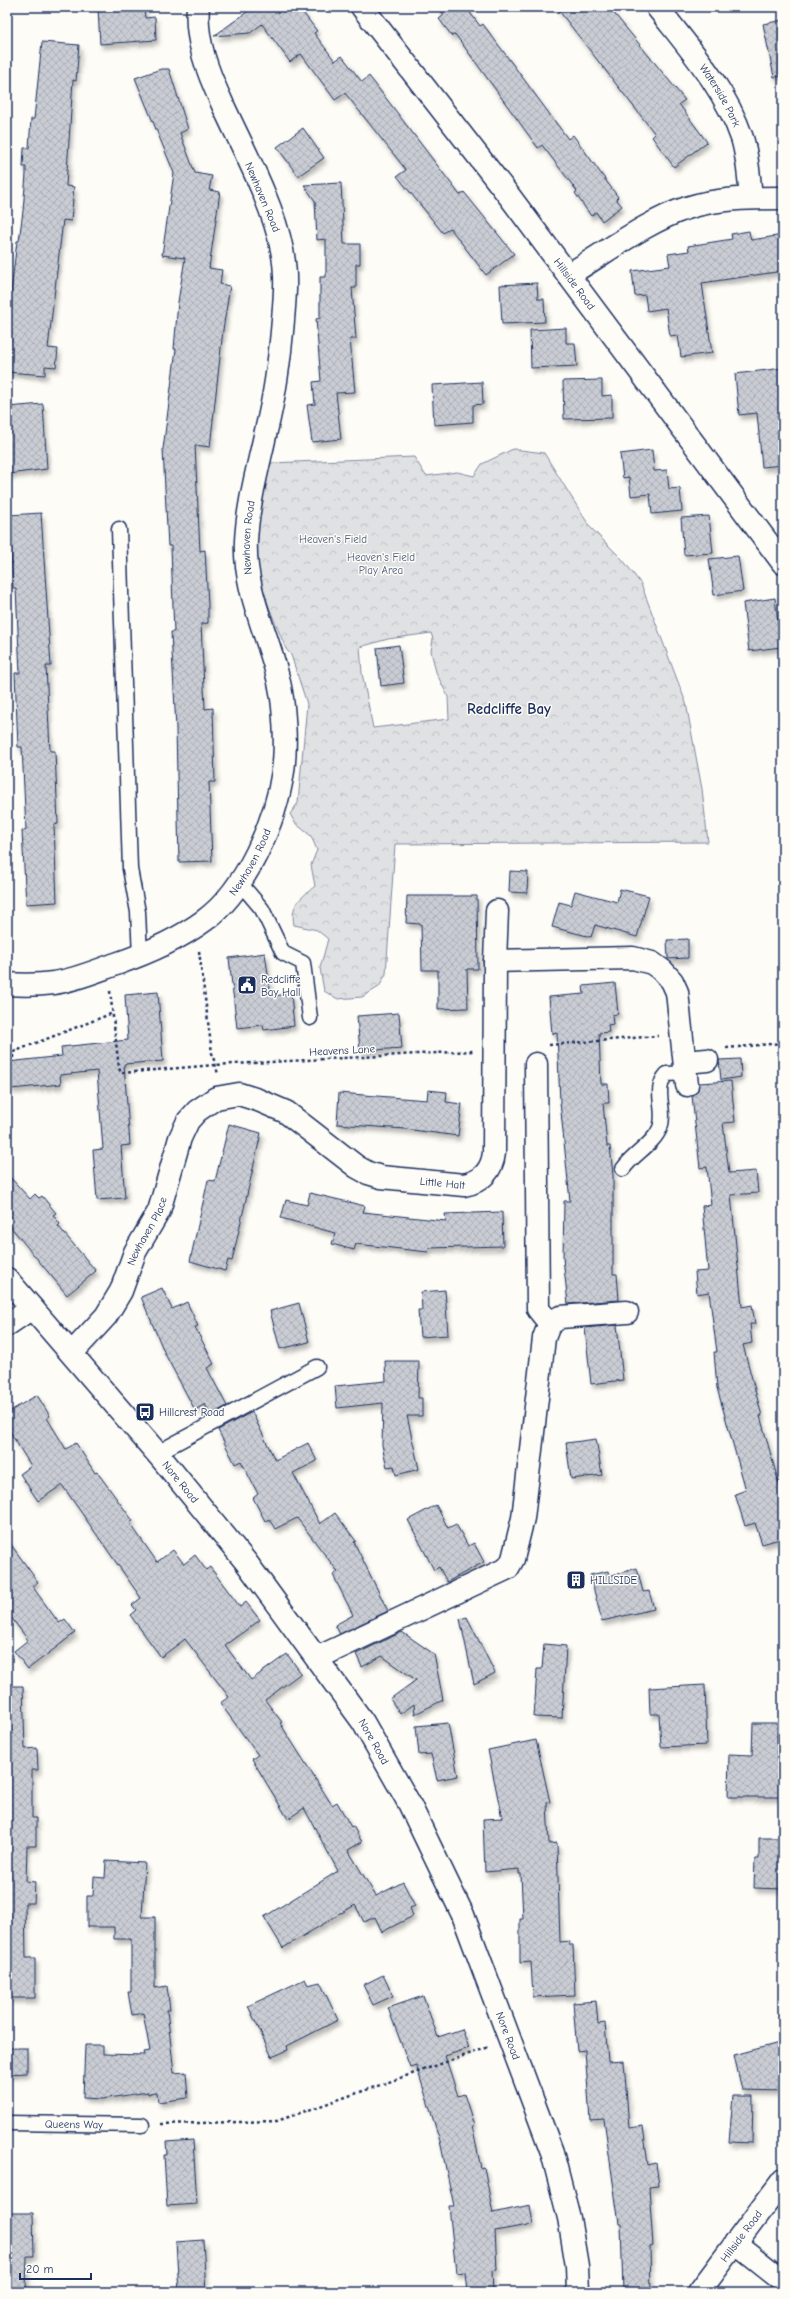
<svg xmlns="http://www.w3.org/2000/svg" width="790" height="2299" font-family="'Comic Neue',sans-serif">
	<style>
		.forest { fill: url(#forest-crowns); stroke: #7e88a0; fill-rule: evenodd }
		.building { fill: url(#building-cross-hatch); stroke: #1b2f5e; filter: url(#shadow) }
		.lines { fill: none; stroke-linecap: round; stroke-linejoin: round }
		.lane-casing { stroke: #1b2f5e; stroke-width: 17 }
		.street-casing { stroke: #1b2f5e; stroke-width: 25 }
		.secondary-casing { stroke: #1b2f5e; stroke-width: 25 }
		.path { stroke: #1b2f5e; stroke-width: 2.5; stroke-dasharray: 3 3; stroke-linecap: butt }
		.lane { stroke: #fdfcf7; stroke-width: 14 }
		.street { stroke: #fdfcf7; stroke-width: 22 }
		.secondary { stroke: #fdfcf7; stroke-width: 22 }
		.labels { text-anchor: middle; stroke-width: 3; stroke-linejoin: round; paint-order: stroke }
		.street-label { font-size: 11px; fill: #1b2f5e; stroke: #fdfcf7 }
		.park-label { font-size: 11px; fill: #4c5c7f; stroke: #fdfcf7 }
		.poi-label { font-size: 11px; fill: #1b2f5e; stroke: #fdfcf7; text-anchor: start }
		.district-label { font-size: 15px; font-weight: bold; fill: #1b2f5e; stroke: #fdfcf7 }
	</style>
	<defs>
		<pattern id="forest-crowns" width="20" height="18" patternUnits="userSpaceOnUse"><rect width="20" height="18" fill="#e0e1e3"/><path d="M2 6a3 3 0 1 1 6 0M12 15a3 3 0 1 1 6 0" fill="none" stroke="#c0c1c5"/></pattern>
		<pattern id="building-cross-hatch" width="8" height="8" patternUnits="userSpaceOnUse"><rect width="8" height="8" fill="#c9ccd3"/><path d="M0 0l8 8M0 8l8-8" fill="none" stroke="#acb0b8"/></pattern>
		<filter id="shadow"><feDropShadow dx="2.5" dy="4.5" stdDeviation="2" flood-color="#0004"/></filter>
	</defs>
	<rect width="100%" height="100%" fill="#fdfcf7"/>
	<filter id="ink" filterUnits="userSpaceOnUse"><feTurbulence type="fractalNoise" baseFrequency=".025" numOctaves="2"/><feDisplacementMap in="SourceGraphic" scale="8" xChannelSelector="R" yChannelSelector="G"/><feConvolveMatrix kernelMatrix="1 2 1 2 8 2 1 2 1" color-interpolation-filters="sRGB"/></filter>
	<g filter="url(#ink)">
		<path class="forest" d="M513 449 544 453 590 527 623 560 641 584 686 703 702 789 708 842 395 844 386 974 379 987 362 997 338 999 324 991 320 968 328 939 317 930 294 925C290 904 300 899 315 886L311 865 317 850 311 836 295 823 290 814 298 803 307 704 291 655 286 649C278 629 268 607 262 586 252 544 257 504 271 463L414 457 426 476 457 472 474 476 482 464ZM431 633 433 639 431 651 436 672 448 697 449 719 373 728 362 673 360 647 388 639Z"/>
		<g class="building">
			<path d="M105 7H144L145 18 155 17 156 40 100 44 98 8Z"/>
			<path d="M249 7H299L317 31 314 33 335 61 342 56 362 82 369 76 460 195 464 192 514 254 486 275 450 228 443 233 397 176 406 170 345 93 335 100 301 54 290 62 262 24 250 33 214 36 251 9Z"/>
			<path d="M438 7H466L480 26 483 24 568 139 573 135 618 197 616 199 622 206 602 221 596 212 591 216 575 193 577 191 542 145 538 148 455 34 452 36 439 19 444 15Z"/>
			<path d="M556 7H609L685 100 679 104 707 142 674 167 652 137 655 134Z"/>
			<path d="M783 20V76L774 77 763 24Z"/>
			<path d="M42 42 79 45 76 81 73 80 66 186 74 187 71 221 63 220 48 348 58 349 56 367 45 366V375L7 372 8 317 17 241H19L23 211 26 174V167H23L24 148H29L31 119H34Z"/>
			<path d="M161 69H169L188 129 180 133 195 173 212 176 209 190 220 192 209 268 222 270 220 284 230 286 223 330 210 447 195 445 200 551 205 550 208 605V623L201 624 205 709 213 708 215 782H209L212 861 179 862 176 728 171 632H174L173 607 171 546H168L163 449 176 349H174L178 302 185 258 162 255 174 173 135 78Z"/>
			<path d="M303 128 324 158 298 176 277 147Z"/>
			<path d="M341 183 344 244H360V264H356V288H352L356 339H350L355 392 336 393 341 439 312 442 307 405 315 404 313 382 321 381 316 319 320 318V277H326V239L317 240 315 201 304 185Z"/>
			<path d="M749 231 751 240 783 235V271L702 283 712 353 681 357 678 335 670 336 666 308 647 311 645 295 635 296 632 271 670 266 668 254 689 251 688 246 732 239 731 234Z"/>
			<path d="M537 283 538 299H544L545 322 502 324 500 285Z"/>
			<path d="M566 328V343H575L577 366 531 368 530 330Z"/>
			<path d="M783 368V465L762 467 757 413 739 415 735 374Z"/>
			<path d="M602 380V396L612 395V418L564 419 563 381Z"/>
			<path d="M482 382 483 404 473 405V422L434 425 432 385Z"/>
			<path d="M43 404 47 469 8 474 7 407Z"/>
			<path d="M652 450 654 471 667 470 669 489 680 488 682 511 652 514 650 494 631 496 629 477 623 478 620 454Z"/>
			<path d="M41 513 51 666H46L50 751H55L58 824 54 825 57 902 26 904 22 831 26 830 22 747H18L15 673H20L16 588H13L9 515Z"/>
			<path d="M709 516 713 553 684 555 681 518Z"/>
			<path d="M738 556 743 591 714 595 709 559Z"/>
			<path d="M775 598 781 647 749 651 743 603Z"/>
			<path d="M399 645 404 683 381 686 377 648Z"/>
			<path d="M510 871 528 872 527 893 509 892Z"/>
			<path d="M620 889 649 896 637 937 595 925 591 937 552 927 559 902 571 905 575 891 617 902Z"/>
			<path d="M407 896H477L478 969H467L468 1008 438 1009V970H422L421 924 406 923Z"/>
			<path d="M688 939V958L668 959 667 940Z"/>
			<path d="M265 953 271 996 291 994 294 1026 264 1030 263 1025 237 1028 229 958Z"/>
			<path d="M615 983 618 1014 612 1015 613 1024 608 1025 609 1032 599 1033 601 1084H608L609 1103H603L607 1146H610L613 1175V1274H617L619 1300 568 1304 563 1258 564 1201H570L560 1102 557 1033 552 1034 549 997 584 994 583 986Z"/>
			<path d="M158 992 163 1061 124 1064 130 1145 121 1146 125 1198 97 1200 93 1150 103 1149 97 1071 60 1075 61 1084 11 1089 8 1062 62 1056 61 1047 128 1040 125 995Z"/>
			<path d="M399 1013 402 1048 360 1051 357 1016Z"/>
			<path d="M740 1059 741 1077 721 1080 719 1060Z"/>
			<path d="M731 1081 735 1122 723 1123 729 1173 756 1171 758 1193 731 1195 742 1307 752 1305 755 1324H750L752 1343 743 1345 762 1416H760L783 1498V1538L762 1544 755 1523 745 1526 735 1494 746 1490 717 1388 714 1352H717L709 1292 697 1294 695 1272 708 1271 702 1206 711 1205 707 1167 700 1168 692 1096 698 1090 699 1083Z"/>
			<path d="M428 1090 447 1092 446 1102 462 1104 458 1136 405 1129 337 1124 339 1093 427 1100Z"/>
			<path d="M229 1124 261 1133 232 1261 228 1260 225 1271 190 1261 208 1180 215 1181Z"/>
			<path d="M7 1174 30 1199 35 1194 39 1198 42 1196 56 1213 53 1215 60 1224 58 1226 96 1271 67 1295 9 1225 14 1221 7 1212Z"/>
			<path d="M310 1193 365 1206 363 1212 446 1221 445 1214 502 1212 503 1246 429 1248 428 1252 356 1244 354 1250 332 1244 335 1233 281 1218 286 1200 307 1205Z"/>
			<path d="M162 1288 172 1309 187 1302 198 1326 195 1327 214 1364 207 1368 227 1406 210 1415 205 1404 195 1410 165 1354 141 1297Z"/>
			<path d="M445 1290 448 1335 420 1337 418 1310H422L421 1292Z"/>
			<path d="M299 1303 309 1342 280 1349 270 1311Z"/>
			<path d="M617 1325 623 1380 591 1384 585 1328Z"/>
			<path d="M385 1361H419L418 1398H422V1416H407L419 1469 396 1475 394 1466 387 1467 382 1445 383 1403 337 1408 335 1386 386 1381Z"/>
			<path d="M37 1395 50 1416 47 1418 66 1449 76 1443 95 1473 97 1472 133 1521 130 1523 157 1562 173 1550 184 1564 195 1555 206 1570 210 1567 240 1607 246 1602 260 1620 225 1645 251 1680 287 1654 301 1673 265 1700 282 1722 280 1723 332 1805 337 1802 351 1827 353 1826 362 1842 348 1850 376 1896 403 1882 415 1906 410 1908 413 1916 382 1932 375 1917 364 1922 355 1905 283 1948 264 1917 338 1871 304 1808 288 1819 252 1759 258 1755 220 1703 229 1697 185 1639 161 1657 130 1615 136 1610 132 1605 141 1598 62 1485 38 1501 20 1474 31 1466 7 1427V1413Z"/>
			<path d="M252 1412 275 1460 308 1443 317 1461 293 1473 320 1524 335 1513 356 1541 354 1542 388 1611 340 1634 335 1625 353 1615 333 1575 338 1572 297 1518 275 1529 269 1519 265 1521 253 1498 258 1494 241 1461 235 1464 218 1430Z"/>
			<path d="M596 1439 602 1475 571 1479 566 1443Z"/>
			<path d="M436 1505 448 1528 456 1524 468 1546 474 1543 484 1562 447 1582 439 1567 434 1570 408 1520Z"/>
			<path d="M7 1539 38 1582 32 1586 59 1623 65 1619 75 1633 28 1669 14 1651 28 1640 7 1612Z"/>
			<path d="M637 1568 643 1592 649 1591 654 1609 602 1621 590 1575 608 1571 609 1576Z"/>
			<path d="M467 1617 495 1673 474 1684 460 1619Z"/>
			<path d="M402 1632 434 1654 443 1700 415 1714 414 1704 400 1714 390 1699 416 1680 382 1656 362 1667 356 1654Z"/>
			<path d="M544 1644 566 1646 562 1718 534 1717 537 1669H542Z"/>
			<path d="M705 1685 707 1745 661 1747 659 1714H650L649 1688Z"/>
			<path d="M7 1686H23L25 1749 37 1748 38 1770H32V1818H36V1846H27L26 1881 35 1882 34 1903H25L26 1958H35V1998H7Z"/>
			<path d="M448 1723 458 1776 437 1780 431 1754 419 1755 416 1726Z"/>
			<path d="M753 1723H777V1759L778 1775H781L780 1797H728L729 1754 752 1755Z"/>
			<path d="M536 1740 550 1802 547 1803 549 1844 557 1843 560 1942 569 1941V1945H573L575 1995 533 1997 531 1962 520 1963V1919H523L521 1874H519V1869L485 1872 483 1819 502 1818 488 1750Z"/>
			<path d="M759 1838H783V1889L754 1888 755 1859H759Z"/>
			<path d="M106 1861 145 1863 142 1917H155V1988L167 1986 170 2010H167L174 2073 186 2072 188 2098 158 2102 157 2093 148 2094V2092L102 2099 83 2098 85 2045H103V2054L144 2055 143 2052 150 2051 143 2013 132 2015 128 1992H131V1939H114V1927H87V1896H93L94 1877 105 1878Z"/>
			<path d="M383 1975 393 1996 373 2005 363 1985Z"/>
			<path d="M305 1979 308 1985 320 1982 338 2020 287 2046 288 2050 272 2057 248 2006Z"/>
			<path d="M423 1996 438 2037 462 2029 469 2048 445 2056 458 2096 464 2094 474 2125 472 2126 481 2168 484 2167 493 2213 530 2205 533 2224 495 2231 497 2270 492 2271 493 2292H468L466 2272 456 2273 449 2206H454L440 2141 416 2065 410 2067 388 2008Z"/>
			<path d="M596 2001 598 2024 605 2023 608 2062 624 2061 629 2128 643 2126 648 2165 656 2163 659 2186 649 2187 653 2246 650 2247 651 2292H623L621 2224H619L604 2119 590 2120 585 2050 577 2051 573 2003Z"/>
			<path d="M783 2042V2091L742 2090 734 2055Z"/>
			<path d="M7 2048H27V2073L7 2074Z"/>
			<path d="M733 2096H753L752 2143 729 2142Z"/>
			<path d="M193 2140 197 2204 167 2206 164 2154H167L166 2142Z"/>
			<path d="M7 2213H33L34 2256H27L26 2291H7Z"/>
			<path d="M203 2240 206 2292H179L176 2242Z"/>
		</g>
		<g class="lines">
			<defs>
				<g id="lane">
					<path d="M119 529 130 869 138 912 140 956"/>
					<path d="M240 883 262 909 283 953 303 963 310 1018"/>
					<path d="M623 1169C633 1154 653 1145 660 1128 667 1110 652 1090 667 1074L686 1073"/>
					<path d="M157 1453 317 1367"/>
					<path id="s1" d="M7 2123 142 2125"/>
				</g>
				<g id="street">
					<path id="s2" d="M362 7 510 197 783 563"/>
					<path id="s3" d="M657 7C689 48 725 88 742 138 748 157 749 178 751 198"/>
					<path d="M568 275C602 255 649 220 687 208 717 198 751 198 783 198"/>
					<path d="M495 961 633 958 652 963 663 971 672 981 677 992 687 1085"/>
					<path id="s4" d="M7 984C22 985 39 985 54 983 75 980 96 971 116 964 148 953 178 940 205 920 246 890 276 821 283 771 286 750 285 728 283 707 278 650 243 599 246 541 248 503 258 468 266 431 275 395 280 357 283 320 285 296 287 274 282 250 273 203 242 147 222 103 208 73 195 40 198 7"/>
					<path d="M685 1062 707 1060"/>
					<path d="M536 1064 538 1309 550 1324"/>
					<path d="M7 1325 32 1308"/>
					<path id="s5" d="M72 1353 106 1316 121 1291 135 1252 159 1211 180 1138 188 1121 197 1111 216 1098 239 1094 258 1100 286 1112 357 1167 368 1173 381 1177 464 1185C481 1182 492 1171 494 1153L495 961 497 911"/>
					<path d="M317 1658 508 1568 513 1559 523 1518 544 1338 549 1325 560 1317 627 1312"/>
					<path d="M735 2243 783 2281"/>
					<path id="s6" d="M699 2292 783 2180"/>
				</g>
				<g id="secondary">
					<path id="s7" d="M7 1279 162 1459 246 1562 363 1722 409 1803 463 1915 552 2152 569 2218 577 2266 578 2292"/>
				</g>
			</defs>
			<use href="#lane" class="lane-casing"/>
			<use href="#street" class="street-casing"/>
			<use href="#secondary" class="secondary-casing"/>
			<g class="path">
				<path d="M199 951 212 1053 218 1074"/>
				<path d="M110 991 119 1068 121 1073 215 1065 473 1051"/>
				<path d="M549 1045 658 1036"/>
				<path d="M726 1048 783 1043"/>
				<path d="M13 1058V1052L113 1013"/>
				<path d="M161 2124 277 2121 489 2047"/>
			</g>
			<use href="#lane" class="lane"/>
			<use href="#street" class="street"/>
			<use href="#secondary" class="secondary"/>
		</g>
	</g>
	<defs>
		<symbol id="civic-square" viewBox="-11 -11 22 22"><rect x="-9" y="-9" width="18" height="18" rx="4" fill="#1b2f5e" stroke="#fdfcf7"/><path d="M-.6-6.5H3V-4.5H.6V-3L4-1V1h2V6H-6V1h2V-1L-.6-3ZM-1.2 2.5V6h2.4V2.5Z" fill="#fff"/></symbol>
		<symbol id="bus-square" viewBox="-11 -11 22 22"><rect x="-9" y="-9" width="18" height="18" rx="4" fill="#1b2f5e" stroke="#fdfcf7"/><path d="M-5-6H5V4H4V6H2V4H-2V6H-4V4H-5ZM-3.5-4V0h7V-4ZM-3.5 1.2v1.5H-2V1.2ZM2 1.2v1.5H3.5V1.2Z" fill="#fff"/></symbol>
		<symbol id="building-square" viewBox="-11 -11 22 22"><rect x="-9" y="-9" width="18" height="18" rx="4" fill="#1b2f5e" stroke="#fdfcf7"/><path d="M-4-6H4V6H1V3H-1V6H-4ZM-2.5-4.3h1.7v1.8h-1.7ZM.8-4.3h1.7v1.8H.8ZM-2.5-1h1.7V.8h-1.7ZM.8-1h1.7V.8H.8Z" fill="#fff"/></symbol>
	</defs>
	<g fill-rule="evenodd">
		<use href="#civic-square" x="236" y="974" width="22" height="22"/>
		<use href="#bus-square" x="134" y="1401" width="22" height="22"/>
		<use href="#building-square" x="565" y="1569" width="22" height="22"/>
	</g>
	<g class="labels">
		<g class="street-label">
			<text dy="4" stroke="none"><textPath href="#s3" startOffset="109">Waterside Park</textPath></text>
			<text transform="translate(263 197) rotate(67)" y="4">Newhaven Road</text>
			<text dy="4" stroke="none"><textPath href="#s2" startOffset="349">Hillside Road</textPath></text>
			<text dy="4" stroke="none"><textPath href="#s4" startOffset="622">Newhaven Road</textPath></text>
			<text dy="4" stroke="none"><textPath href="#s4" startOffset="286">Newhaven Road</textPath></text>
			<text transform="translate(342 1050) rotate(-3)" y="4">Heavens Lane</text>
			<text dy="4" stroke="none"><textPath href="#s5" startOffset="551">Little Halt</textPath></text>
			<text dy="4" stroke="none"><textPath href="#s5" startOffset="145">Newhaven Place</textPath></text>
			<text dy="4" stroke="none"><textPath href="#s7" startOffset="267">Nore Road</textPath></text>
			<text dy="4" stroke="none"><textPath href="#s7" startOffset="591">Nore Road</textPath></text>
			<text dy="4" stroke="none"><textPath href="#s7" startOffset="915">Nore Road</textPath></text>
			<text dy="4" stroke="none"><textPath href="#s1" startOffset="67">Queens Way</textPath></text>
			<text dy="4" stroke="none"><textPath href="#s6" startOffset="70">Hillside Road</textPath></text>
		</g>
		<g class="park-label">
			<text x="333" y="543">Heaven's Field</text>
			<text x="381" y="561">Heaven's Field<tspan x="381" dy="13">Play Area</tspan></text>
		</g>
		<g class="poi-label">
			<text x="261" y="983">Redcliffe<tspan x="261" dy="13">Bay Hall</tspan></text>
			<text x="159" y="1416">Hillcrest Road</text>
			<text x="590" y="1584">HILLSIDE</text>
		</g>
		<g class="district-label">
			<text x="509" y="714">Redcliffe Bay</text>
		</g>
	</g>
	<rect width="790" height="2299" fill="none" stroke="#fdfcf7" stroke-width="24"/>
	<rect x="12" y="12" width="766" height="2275" fill="none" stroke="#1b2f5e" stroke-width="1.5" filter="url(#ink)"/>
	<path d="M20 2273v6h71v-6" fill="none" stroke="#1b2f5e" stroke-width="2"/>
	<text x="26" y="2273" font-size="12" fill="#1b2f5e" stroke="#fdfcf7" stroke-width="3" paint-order="stroke">20 m</text>
</svg>
